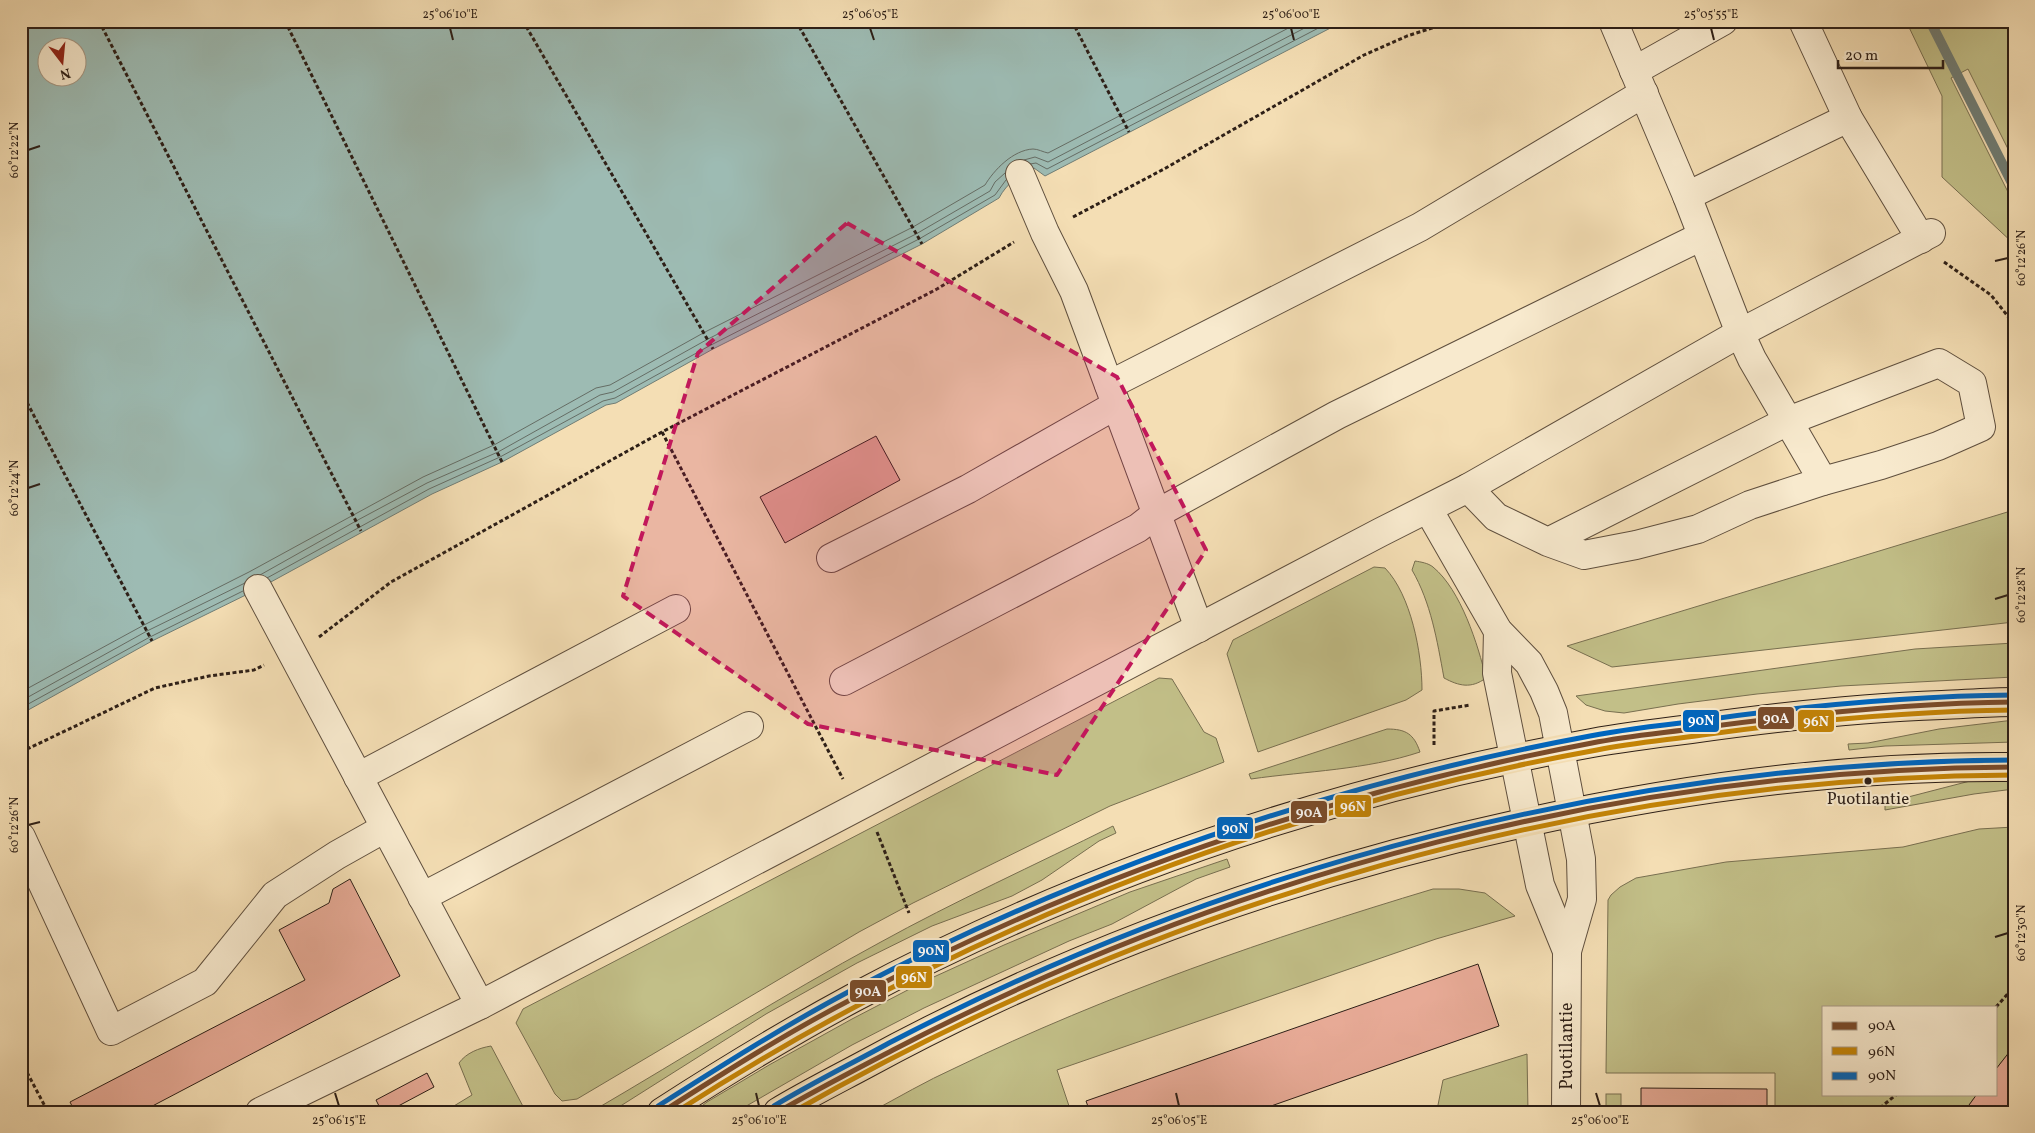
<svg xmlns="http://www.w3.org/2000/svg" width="2035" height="1133" font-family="Vollkorn,serif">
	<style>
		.green { fill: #c2bf88; stroke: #786f50 }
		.water { fill: #9dbbb3; stroke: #707d75; fill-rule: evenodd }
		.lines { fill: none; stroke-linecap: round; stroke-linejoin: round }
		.shore { stroke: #656d65; stroke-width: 1 }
		.stream { stroke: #707d75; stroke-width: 10 }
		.building { fill: #e7aa96; stroke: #2d1f17 }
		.minor-casing { stroke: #5f4f3e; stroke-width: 30 }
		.major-casing { stroke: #2d1f17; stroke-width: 30 }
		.path { stroke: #2d1f17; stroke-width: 3; stroke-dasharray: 4 2.5; stroke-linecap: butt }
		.minor { stroke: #f8eace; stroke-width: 28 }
		.major { stroke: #f4deb4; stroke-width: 28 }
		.bus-1-casing { stroke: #f8eace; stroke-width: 9 }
		.bus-2-casing { stroke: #f8eace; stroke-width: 9 }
		.bus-3-casing { stroke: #f8eace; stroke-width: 9 }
		.bus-1 { stroke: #7a4b2a; stroke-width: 5 }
		.bus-2 { stroke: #c48406; stroke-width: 5 }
		.bus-3 { stroke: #0065bd; stroke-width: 5 }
		.marked { fill: #c2185b; fill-opacity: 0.2; stroke: #c2185b; stroke-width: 4; stroke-dasharray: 10 6; stroke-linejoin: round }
		.ticks { fill: none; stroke: #2d1f17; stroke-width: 2 }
		.bus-dot { fill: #2d1f17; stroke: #f8eace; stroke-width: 2 }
		.labels { text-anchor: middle; stroke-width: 4; stroke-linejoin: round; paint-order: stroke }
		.bus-label { font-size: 17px; fill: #2d1f17; stroke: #f8eace }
		.street-label { font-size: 18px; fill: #2d1f17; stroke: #f8eace }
		.line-badge { stroke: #f8eace; stroke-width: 2 }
		.badge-label { font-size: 14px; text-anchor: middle; font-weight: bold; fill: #fff }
		.neatline { fill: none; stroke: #2d1f17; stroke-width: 2 }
		.ticks-label { font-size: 12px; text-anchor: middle; fill: #2d1f17 }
	</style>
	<rect width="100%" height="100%" fill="#f4deb4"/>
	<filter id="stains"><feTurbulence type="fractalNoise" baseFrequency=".004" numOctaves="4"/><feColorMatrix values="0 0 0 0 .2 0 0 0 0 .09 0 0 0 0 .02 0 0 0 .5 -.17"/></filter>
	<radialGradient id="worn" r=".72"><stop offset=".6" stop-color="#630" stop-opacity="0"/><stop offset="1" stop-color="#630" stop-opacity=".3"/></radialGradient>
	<g class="green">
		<path d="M1906 21H2014V161L1968 69 1951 78 2014 204V244L1942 177V96Z"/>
		<path d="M2014 510V622L1612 667 1567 646Z"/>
		<path d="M1415 561C1421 562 1428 563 1433 567 1461 590 1478 645 1486 678 1471 689 1459 686 1444 678 1437 640 1431 603 1412 570Z"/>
		<path d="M1374 567 1385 568C1411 595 1422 653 1422 690L1406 700 1258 752 1227 654 1233 640Z"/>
		<path d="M2014 643V677L1841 686 1757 694 1678 704 1624 713 1605 711 1586 705 1576 696 1915 649Z"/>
		<path d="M1159 678 1172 679 1204 732 1216 738 1224 762 1110 806 913 903 859 932 577 1099 562 1101 555 1094 516 1023 523 1009Z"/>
		<path d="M2014 720V742L1885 746 1849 750 1848 744 1868 743 1939 729Z"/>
		<path d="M1387 729C1406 729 1414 734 1420 752 1366 770 1307 771 1251 779L1249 774Z"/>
		<path d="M2001 780 2014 781V789L1974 794 1885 810V803L1970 781Z"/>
		<path d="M1113 826 1116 833 1099 841 1042 880 1012 896 932 926 857 963 766 1014 611 1112H591C687 1056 781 996 879 943 955 901 1035 865 1113 826Z"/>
		<path d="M2014 827V1046L1996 1069V1007H1824V1094H1977L1964 1112H1775V1073H1606L1608 900 1611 895 1620 887 1636 878 1726 862 1903 847 1979 829Z"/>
		<path d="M1227 859 1230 867 1196 879 1112 924 1069 941 924 1008 852 1045 736 1112H694L707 1102 769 1065 852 1019 925 981 1004 945 1130 892Z"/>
		<path d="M1433 889H1459L1485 893 1515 916 1436 939 1057 1070 1071 1112H871C899 1097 926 1081 955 1068 1108 994 1270 938 1433 889Z"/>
		<path d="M491 1046 526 1112H444L472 1095 459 1063C466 1053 479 1048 491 1046Z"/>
		<path d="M1527 1054 1528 1112H1434L1437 1110 1443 1080Z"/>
		<rect x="1606" y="1094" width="15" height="18"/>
	</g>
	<path class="water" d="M21 21H1344L1045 176 1034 168C1019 175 1007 183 999 198L922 244 713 349 616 403 606 405 502 462 432 494 258 589 152 641 21 714ZM48 48H78V78H48Z"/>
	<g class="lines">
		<g class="shore">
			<path d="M1024 160 1035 157 1048 162 1318 21"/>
			<path d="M1030 164 1036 163 1047 169 1332 21"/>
			<path d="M260 575 356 521 427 483 498 452 600 395 613 392 708 339 916 234 990 191 995 182 1005 173"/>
			<path d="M267 578 429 489 500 457 603 401 615 398 711 345 919 239 995 195 1006 180"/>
			<path d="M21 692 144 625 249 572 423 477 494 445 596 388 610 385 705 332 913 227 985 185C994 170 1013 150 1033 149 1038 149 1043 152 1048 153L1302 21"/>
			<path d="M21 701 147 631 245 583"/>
			<path d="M21 708 150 637 243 591"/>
		</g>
		<path class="stream" d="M1930 21 2014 187"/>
	</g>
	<g class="building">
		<path d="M876 436 900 480 785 543 760 497Z"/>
		<path d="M350 879 400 976 141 1112H75L70 1102 305 980 279 930 329 903 333 889Z"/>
		<path d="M1478 964 1499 1026 1254 1112H1090L1086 1101Z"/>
		<path d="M2014 1046V1112H1964L1977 1094H1996V1069Z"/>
		<path d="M427 1073 434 1087 387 1112H382L376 1100Z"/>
		<path d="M1641 1088 1767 1089V1112H1641Z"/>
	</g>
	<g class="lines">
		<defs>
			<g id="minor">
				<path d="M1613 21 1687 196 1740 333 1752 359 1823 481"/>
				<path d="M1803 21 1848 118 1921 239"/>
				<path d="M1634 71 1723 21"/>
				<path d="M1020 174 1045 233 1074 291 1199 628"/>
				<path d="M1687 196 1848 118"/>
				<path d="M1109 385 1420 227 1644 93"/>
				<path d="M1468 488 1496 517 1548 542 1584 555 1636 545 1698 529 1750 505 1823 481 1881 465 1938 446 1981 427 1972 383 1939 363 1788 421 1548 542"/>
				<path d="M1428 509 1498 631 1529 663 1544 691 1553 713 1581 859 1582 899 1567 951 1566 1112"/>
				<path d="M831 558 968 489 1116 405"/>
				<path d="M258 589 480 1005"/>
				<path d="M1498 631 1497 673 1540 885 1567 951"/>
				<path d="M844 681 1138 528 1156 514 1337 415 1702 236"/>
				<path d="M358 777 676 609"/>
				<path d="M21 837 111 1031 205 982 275 895 337 855 385 828"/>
				<path d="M422 897 749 726"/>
				<path d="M260 1112 480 1005 1381 532 1468 488 1740 333 1931 233"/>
			</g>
			<g id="major">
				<path d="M662 1112C724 1072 788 1033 853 998 1084 875 1335 790 1592 743 1625 737 1658 733 1691 729 1775 717 1858 708 1942 705 1966 704 1990 702 2014 702"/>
				<path d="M778 1112C806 1095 836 1080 864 1065 1071 952 1293 873 1523 823 1683 788 1849 765 2014 767"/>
			</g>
		</defs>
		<use href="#minor" class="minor-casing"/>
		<use href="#major" class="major-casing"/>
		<g class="path">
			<path d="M99 21 361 531"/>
			<path d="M285 21 502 462"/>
			<path d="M523 21 713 349"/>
			<path d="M796 21 922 244"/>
			<path d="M1072 21 1129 132"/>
			<path d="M1332 21 1335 26"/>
			<path d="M1073 217 1164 169 1364 55 1407 36 1454 21"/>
			<path d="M1944 262 1991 295 2014 324"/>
			<path d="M21 391 152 641"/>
			<path d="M662 432 843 779"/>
			<path d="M319 637 391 582 662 432 937 289 1014 242"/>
			<path d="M1434 745V711L1470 705"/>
			<path d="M21 752 155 688 209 676 254 670 264 665"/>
			<path d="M877 832 909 913"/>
			<path d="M1996 1007 2014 987"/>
			<path d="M21 1061 48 1112"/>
			<path d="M1875 1112 1897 1094"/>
		</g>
		<use href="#minor" class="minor"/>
		<use href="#major" class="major"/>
		<defs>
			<g id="bus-1">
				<path d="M662 1112C725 1072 788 1032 854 998 1086 876 1334 792 1592 743 1627 736 1663 733 1699 728 1803 714 1908 703 2014 702"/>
				<path d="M778 1112C816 1090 855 1070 893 1050 1237 871 1626 769 2014 767"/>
			</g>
			<g id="bus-2">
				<path d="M676 1112C959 930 1266 810 1597 750 1632 743 1667 740 1702 735 1805 721 1910 711 2014 710"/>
				<path d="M793 1112C1163 901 1587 777 2014 775"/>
			</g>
			<g id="bus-3">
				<path d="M658 1106C721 1066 784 1026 850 991 1083 869 1332 784 1590 736 1626 729 1662 725 1698 721 1802 706 1908 696 2014 695"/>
				<path d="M774 1106C812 1083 851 1064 889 1043 1234 864 1625 762 2014 760"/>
			</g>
		</defs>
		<use href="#bus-1" class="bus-1-casing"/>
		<use href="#bus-2" class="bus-2-casing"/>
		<use href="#bus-3" class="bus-3-casing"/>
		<use href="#bus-1" class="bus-1"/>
		<use href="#bus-2" class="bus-2"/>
		<use href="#bus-3" class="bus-3"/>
	</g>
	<path class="marked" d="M847 223 1117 377 1206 550 1057 775 808 724 623 596 698 353Z"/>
	<path class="ticks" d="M450 28 453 40M870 28 874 40M1291 28 1294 40M1711 28 1714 40M28 150 40 146M1995 261 2008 258M28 488 40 484M1995 599 2008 595M28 825 40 822M1995 937 2008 933M335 1093 339 1106M756 1093 759 1106M1176 1093 1179 1106M1596 1093 1600 1106"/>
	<circle class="bus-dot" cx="1868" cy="781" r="4.5"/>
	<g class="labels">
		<g class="bus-label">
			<text x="1868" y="804">Puotilantie</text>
		</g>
		<g class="street-label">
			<text transform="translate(1566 1046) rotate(-90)" y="6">Puotilantie</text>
		</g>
	</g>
	<g class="line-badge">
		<rect x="1757" y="706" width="38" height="24" rx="5" fill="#7a4b2a"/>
		<rect x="1682" y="709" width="38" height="24" rx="5" fill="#0065bd"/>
		<rect x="1797" y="709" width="38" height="24" rx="5" fill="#c48406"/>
		<rect x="1334" y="794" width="38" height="24" rx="5" fill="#c48406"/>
		<rect x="1290" y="800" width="38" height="24" rx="5" fill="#7a4b2a"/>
		<rect x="1216" y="816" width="38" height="24" rx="5" fill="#0065bd"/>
		<rect x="912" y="939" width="38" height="24" rx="5" fill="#0065bd"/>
		<rect x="895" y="965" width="38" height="24" rx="5" fill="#c48406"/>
		<rect x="849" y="979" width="38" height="24" rx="5" fill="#7a4b2a"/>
	</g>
	<g class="badge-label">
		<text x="1776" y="723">90A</text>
		<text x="1701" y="725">90N</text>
		<text x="1816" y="726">96N</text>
		<text x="1353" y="811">96N</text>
		<text x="1309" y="817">90A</text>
		<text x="1235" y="833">90N</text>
		<text x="931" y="955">90N</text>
		<text x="914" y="982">96N</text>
		<text x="868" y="996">90A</text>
	</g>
	<rect width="2035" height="1133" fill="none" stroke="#f4deb4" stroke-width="55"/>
	<rect x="1822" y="1006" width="175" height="90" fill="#f8eace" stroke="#a79985"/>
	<rect x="1832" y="1022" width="25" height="8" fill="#7a4b2a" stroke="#a79985"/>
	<text x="1868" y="1030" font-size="15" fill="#2d1f17">90A</text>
	<rect x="1832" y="1047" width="25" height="8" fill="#c48406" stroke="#a79985"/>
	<text x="1868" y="1056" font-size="15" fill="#2d1f17">96N</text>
	<rect x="1832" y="1072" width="25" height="8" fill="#0065bd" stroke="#a79985"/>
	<text x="1868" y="1080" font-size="15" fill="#2d1f17">90N</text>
	<g transform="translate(62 62) rotate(164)"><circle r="24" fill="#f8eace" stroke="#a79985"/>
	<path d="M0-4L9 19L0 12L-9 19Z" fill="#8f2418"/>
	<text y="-8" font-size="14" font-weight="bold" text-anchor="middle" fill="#2d1f17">N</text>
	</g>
	<path d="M1838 60v8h105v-8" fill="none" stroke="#2d1f17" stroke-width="2.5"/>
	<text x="1845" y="60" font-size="15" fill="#2d1f17" stroke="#f8eace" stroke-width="4" paint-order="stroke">20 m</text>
	<rect x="28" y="28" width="1980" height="1078" class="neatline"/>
	<g class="ticks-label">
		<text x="450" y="18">25°06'10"E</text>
		<text x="870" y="18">25°06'05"E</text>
		<text x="1291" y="18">25°06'00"E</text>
		<text x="1711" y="18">25°05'55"E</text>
		<text transform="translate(14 150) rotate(-90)" y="4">60°12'22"N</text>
		<text transform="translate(2021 258) rotate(-90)" y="4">60°12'26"N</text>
		<text transform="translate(14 488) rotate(-90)" y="4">60°12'24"N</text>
		<text transform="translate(2021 595) rotate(-90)" y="4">60°12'28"N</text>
		<text transform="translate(14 825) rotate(-90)" y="4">60°12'26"N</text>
		<text transform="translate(2021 933) rotate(-90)" y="4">60°12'30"N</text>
		<text x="339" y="1124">25°06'15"E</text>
		<text x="759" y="1124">25°06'10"E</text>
		<text x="1179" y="1124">25°06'05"E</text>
		<text x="1600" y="1124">25°06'00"E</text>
	</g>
	<rect width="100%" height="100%" filter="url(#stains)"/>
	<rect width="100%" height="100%" fill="url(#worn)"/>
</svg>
